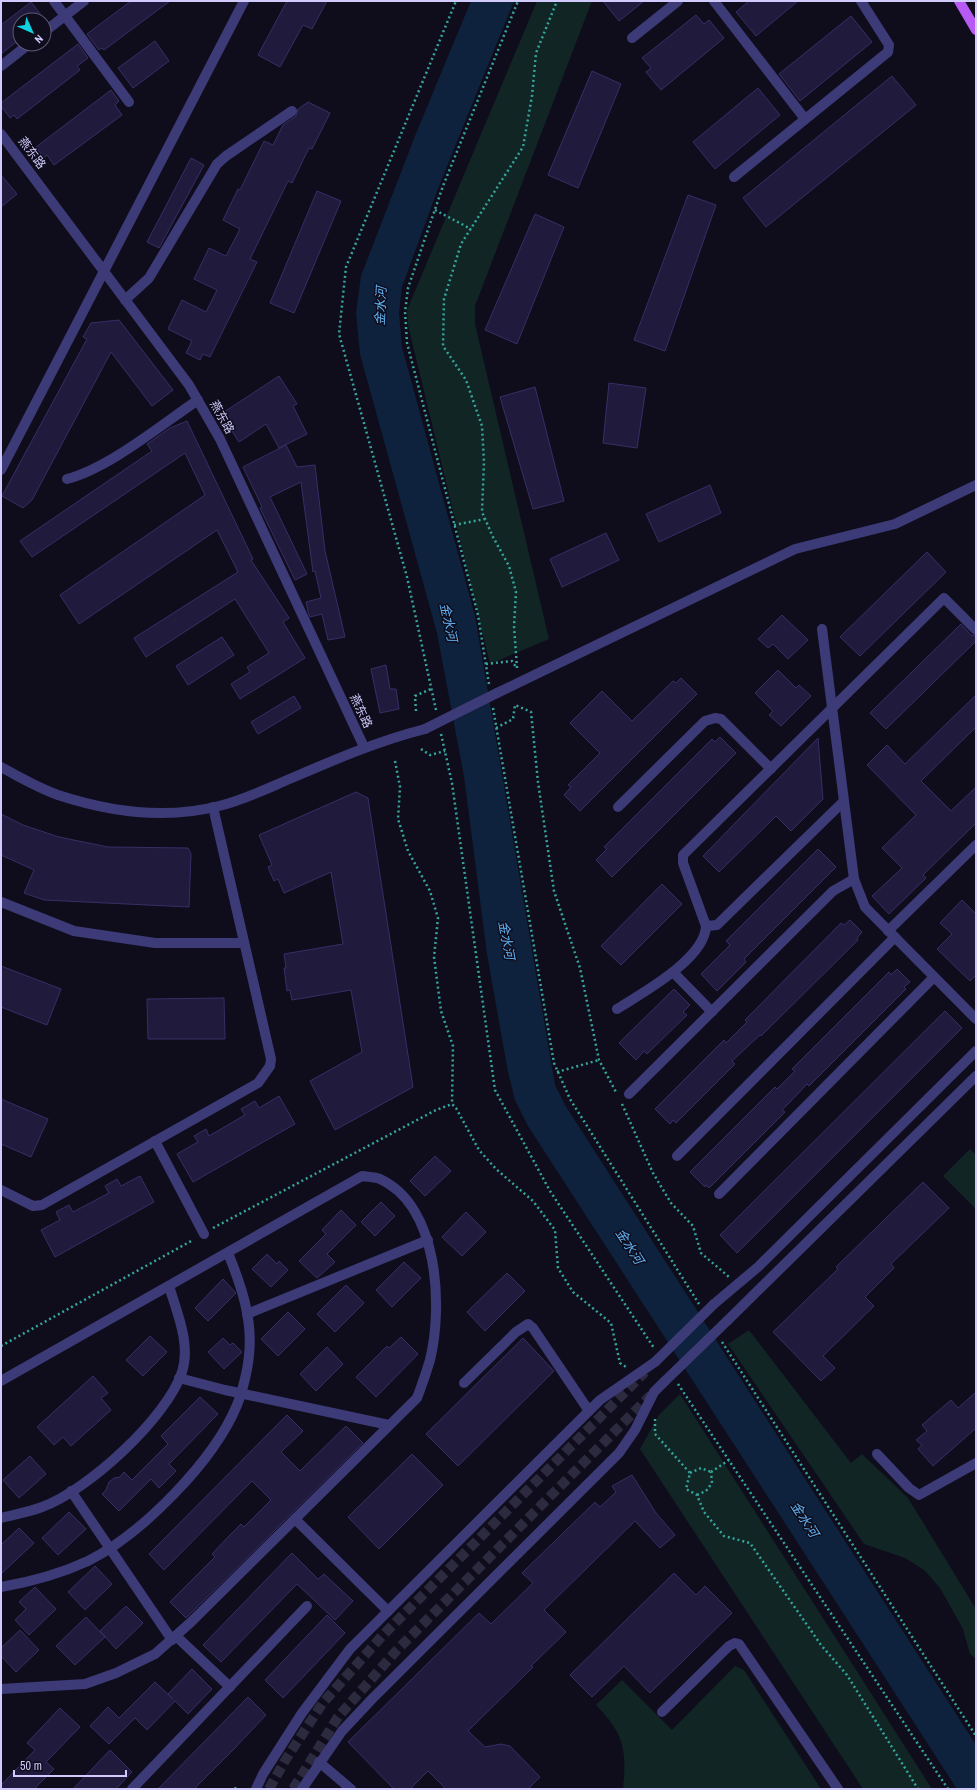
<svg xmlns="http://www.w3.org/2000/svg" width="977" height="1790" font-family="'Archivo Narrow','Noto Sans SC',sans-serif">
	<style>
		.green { fill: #102524 }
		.water { fill: #0e223e }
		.building { fill: #201a3c; stroke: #382e66 }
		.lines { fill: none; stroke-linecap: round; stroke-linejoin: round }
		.minor-tunnel { stroke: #2c2a3e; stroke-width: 10; stroke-dasharray: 10 5; stroke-linecap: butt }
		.path { stroke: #35a69d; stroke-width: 2.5; stroke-dasharray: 2 3; stroke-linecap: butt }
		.minor { stroke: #3c3b78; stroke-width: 10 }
		.major { stroke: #b75af4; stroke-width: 10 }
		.minor-bridge { stroke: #3c3b78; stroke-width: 10 }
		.labels { text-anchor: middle; stroke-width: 3; stroke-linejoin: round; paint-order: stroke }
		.street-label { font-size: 12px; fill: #d0cbfc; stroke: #0f0d1c }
		.water-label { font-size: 13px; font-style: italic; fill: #60b3f4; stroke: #0f0d1c }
	</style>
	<rect width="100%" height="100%" fill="#0f0d1c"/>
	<g class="green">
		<path d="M537 1H592L475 306V324L549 639 490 664 408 325 407 310Z"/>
		<path d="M970 1149 976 1155V1209L943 1176Z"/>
		<path d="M749 1330 851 1463 862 1454 908 1498 976 1609V1659L970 1654 963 1629 940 1588 924 1570 905 1558 864 1544 728 1344Z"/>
		<path d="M680 1394 932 1789H863L640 1449 659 1415Z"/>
		<path d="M735 1666 744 1670 821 1789H623C627 1749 624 1734 596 1705L622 1680 672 1730Z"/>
	</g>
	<path class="water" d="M471 1H514L439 186 402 287 399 313 402 347 475 616 555 1085 565 1105 976 1745V1789H957L528 1126 515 1100 508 1072 487 954 464 776 437 633 360 354 356 313 361 276 415 136Z"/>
	<g class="building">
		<path d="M131 1H170L104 50 102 48 99 50 87 34Z"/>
		<path d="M287 1H327L312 29 303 25 280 67 258 55Z"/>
		<path d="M603 1H644L619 21Z"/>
		<path d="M749 1H798L756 36 736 12Z"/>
		<path d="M31 2 45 20H20V39L1 54V25Z"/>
		<path d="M696 15 704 24 709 20 724 38 661 90 646 72 651 68 642 58Z"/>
		<path d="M851 16 872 42 800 101 779 74Z"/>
		<path d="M155 41 169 61 133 88 118 68Z"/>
		<path d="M78 44 88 58 77 66 80 70 17 119 14 115 10 118 1 106V103Z"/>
		<path d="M592 71 621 84 578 188 548 175Z"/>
		<path d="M892 76 916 105 766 227 743 198Z"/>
		<path d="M758 88 780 115 715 169 693 142Z"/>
		<path d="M111 90 119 101 115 105 122 115 54 165 47 155 44 158 36 147Z"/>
		<path d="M308 102 330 113 312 149 309 148 292 183 288 181 250 259 257 262 210 357 203 354 200 360 186 353 192 341 168 329 182 300 206 312 217 290 194 279 209 248 226 256 240 229 223 220 238 189 240 190 264 141 273 145 283 125 296 116 298 109Z"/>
		<path d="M191 158 204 165 159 248 147 242Z"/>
		<path d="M1 175 17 194 1 207Z"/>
		<path d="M317 191 341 201 294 313 270 303Z"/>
		<path d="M688 195 716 205 665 351 634 340Z"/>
		<path d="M535 214 564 227 517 344 485 330Z"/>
		<path d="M119 320 173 390 152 406 111 352 32 500 23 508 2 496 87 339 83 337 91 323Z"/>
		<path d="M279 376 297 404 293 406 307 434 279 448 266 424 239 442 221 414Z"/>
		<path d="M609 383 646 388 637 448 603 443Z"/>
		<path d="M535 387 564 501 533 509 500 397Z"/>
		<path d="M187 421 253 559 251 560 289 618 283 622 305 658 240 699 231 684 250 672 247 667 269 653 235 599 146 657 134 638 238 572 217 530 79 624 60 595 205 495 185 453 32 557 20 541 152 451 147 444 170 428Z"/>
		<path d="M286 445 297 467 315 465 325 551 345 637 328 640 322 614 310 617 309 615 306 602 321 598 315 571 313 572 301 482 270 497 307 574 295 580 260 508 262 507 243 467Z"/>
		<path d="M710 485 721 513 659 542 646 514Z"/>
		<path d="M606 533 619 560 562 587 550 559Z"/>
		<path d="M927 552 946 572 860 656 840 637Z"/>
		<path d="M782 615 808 640 788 659 773 644 768 648 758 639Z"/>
		<path d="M961 624 971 635 976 636V641L886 729 870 713Z"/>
		<path d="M222 637 234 655 188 685 176 666Z"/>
		<path d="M386 665 390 689H396L399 709 380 713 371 669Z"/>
		<path d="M778 670 796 688 799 685 811 696 781 726 769 715 773 711 755 693Z"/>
		<path d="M681 678 697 694 580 811 564 795 571 787 568 785 600 753 570 723 602 691 632 721 673 681 676 683Z"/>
		<path d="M976 695V727L921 781 951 811 976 787V823L923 875 926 878 889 914 872 896 902 868 882 848 916 815 867 765 887 745 905 764Z"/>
		<path d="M294 696 301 708 258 734 251 722Z"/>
		<path d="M720 737 736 753 612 877 596 860 607 849 604 847 712 739 715 742Z"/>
		<path d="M818 738 823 799 791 831 776 816 719 872 703 856Z"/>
		<path d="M356 792 368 798 413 1087 335 1130 310 1081 362 1052 351 990 292 1000 290 990 287 991 284 968H286L284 954 343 944 331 872 284 893 278 879 274 881 268 867 272 865 259 835Z"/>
		<path d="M1 814 23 825 59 837 108 847 188 848 191 854 189 907 44 900 24 893 34 870 1 855Z"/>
		<path d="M818 849 836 867 744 959 746 962 717 991 701 974 730 945 726 941Z"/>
		<path d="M662 884 682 904 621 965 601 946Z"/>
		<path d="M962 900 976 914V975L970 981 937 949 952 934 940 923Z"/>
		<path d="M850 920 862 932 857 938 858 940 761 1036 760 1035 732 1061 735 1064 676 1123 673 1120 670 1124 655 1109 724 1040 726 1043 747 1022 745 1020 841 923 844 925Z"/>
		<path d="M1 966 61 989 47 1025 1 1007Z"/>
		<path d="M897 969 910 982 904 987 906 989 809 1086 807 1084 790 1102 782 1110 785 1112 709 1188 706 1185 705 1187 690 1172 775 1087 777 1089 795 1071 792 1069 889 972 891 975Z"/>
		<path d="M674 989 690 1005 683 1012 687 1015 647 1054 644 1051 636 1060 619 1043Z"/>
		<path d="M224 998 225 1039H148L147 999Z"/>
		<path d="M945 1011 962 1028 737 1253 720 1235Z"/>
		<path d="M279 1096 295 1124 193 1182 177 1154 198 1142 194 1136 206 1129 209 1136 245 1115 241 1109 255 1101 259 1108Z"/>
		<path d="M1 1099 48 1119 31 1157 1 1144Z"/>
		<path d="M435 1156 451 1171 425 1196 410 1181Z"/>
		<path d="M140 1176 154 1202 55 1257 41 1230 60 1220 56 1212 69 1205 73 1212 109 1193 105 1186 117 1179 121 1186Z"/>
		<path d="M923 1182 949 1208 891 1264 894 1268 865 1297 874 1306 823 1356 835 1368 821 1381 773 1332 838 1269 836 1267Z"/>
		<path d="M381 1202 395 1216 375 1236 361 1222Z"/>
		<path d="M341 1210 356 1225 327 1254 335 1262 317 1278 299 1261 326 1234 322 1230Z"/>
		<path d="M466 1212 486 1232 462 1256 442 1237Z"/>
		<path d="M267 1254 277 1264 279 1261 288 1270 271 1287 252 1269Z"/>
		<path d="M404 1262 421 1278 392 1307 376 1290Z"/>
		<path d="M507 1273 525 1291 485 1331 467 1312Z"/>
		<path d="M223 1279 236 1293 208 1321 195 1308Z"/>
		<path d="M346 1285 364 1303 335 1332 317 1314Z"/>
		<path d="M288 1312 305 1329 278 1356 261 1339Z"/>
		<path d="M150 1336 167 1352 143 1376 126 1360Z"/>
		<path d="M401 1337 418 1354 376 1397 356 1377 387 1346 389 1348Z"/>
		<path d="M223 1338 230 1345 233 1343 242 1352 224 1369 208 1352Z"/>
		<path d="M523 1338 554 1371 458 1466 426 1434Z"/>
		<path d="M327 1347 343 1364 316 1391 300 1374Z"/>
		<path d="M93 1376 108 1393 101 1398 111 1410 71 1446 63 1437 54 1445 37 1427Z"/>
		<path d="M976 1392V1428L933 1466 918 1449 922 1445 916 1440 927 1431 922 1425 951 1400 958 1408Z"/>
		<path d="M200 1397 218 1414 169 1464 176 1471 159 1488 151 1479 119 1511 102 1494 106 1490 109 1482 114 1478 120 1477 124 1472 132 1480 168 1444 161 1436Z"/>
		<path d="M287 1415 303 1431 281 1452 300 1471 346 1426 363 1443 186 1618 170 1602 215 1557 212 1554 228 1537 241 1524 244 1527 271 1500 252 1481 164 1570 149 1554Z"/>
		<path d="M412 1454 443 1485 379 1549 348 1517Z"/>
		<path d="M30 1456 46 1474 19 1498 3 1480Z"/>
		<path d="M632 1475 656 1513 675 1535 660 1548 635 1521 544 1610 566 1632 531 1666 533 1667 468 1731 485 1747 501 1744 510 1746 540 1777 528 1789H446L428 1771 410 1789H394L348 1742 479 1613 491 1624 533 1583 522 1573 595 1502 600 1507 616 1492 612 1486Z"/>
		<path d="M69 1512 86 1529 58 1555 42 1538Z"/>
		<path d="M19 1528 34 1543 1 1574V1545Z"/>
		<path d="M292 1553 318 1579 324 1574 353 1601 335 1620 297 1584 221 1662 203 1645Z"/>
		<path d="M95 1566 112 1584 85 1610 68 1592Z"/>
		<path d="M674 1573 696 1595 705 1586 732 1613 650 1693 624 1666 592 1697 570 1675Z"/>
		<path d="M35 1587 56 1609 29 1635 15 1620 26 1609 19 1602Z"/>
		<path d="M126 1606 143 1623 116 1649 100 1631Z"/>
		<path d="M327 1615 345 1633 283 1698 265 1680Z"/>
		<path d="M86 1617 105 1637 75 1665 56 1646Z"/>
		<path d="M20 1630 39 1650 16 1672 1 1656V1648Z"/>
		<path d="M192 1669 212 1689 188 1714 175 1701 147 1730 135 1718 109 1744 90 1726 108 1707 119 1718 155 1682 173 1699 168 1694Z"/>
		<path d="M248 1697 266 1715 233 1750 194 1789H158Z"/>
		<path d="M60 1708 80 1727 46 1762 54 1769 34 1789H1V1785L35 1750 27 1743Z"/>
		<path d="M110 1750 132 1772 116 1789H73Z"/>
	</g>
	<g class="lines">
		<g class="minor-tunnel">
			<path d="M269 1789 286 1759 322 1704 382 1636 645 1372"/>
			<path d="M293 1789 338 1717 397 1650 651 1395"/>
		</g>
		<g class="path">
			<path d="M435 210 471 229"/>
			<path d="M454 525 485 519"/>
			<path d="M486 664 512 661 516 667"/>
			<path d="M517 668 514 626 516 592 509 566 493 537 482 512 484 462 482 426 466 380 443 346 444 299 461 244 523 147 532 96 536 53 557 1"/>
			<path d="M489 684 478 615 407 343 405 312 408 288 443 186 518 1"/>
			<path d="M493 708 554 1063 570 1099 699 1304"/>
			<path d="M436 710 407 577 339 334 346 267 456 1"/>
			<path d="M416 711 415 696 431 689"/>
			<path d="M496 728 513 719 515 705 531 712 538 782 554 891 580 968 599 1060 617 1094"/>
			<path d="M441 734 452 783 495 1090 550 1191 654 1348"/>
			<path d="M421 749 430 755 445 751"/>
			<path d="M395 761 400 787 398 819 408 851 430 891 438 918 434 957 441 1011 453 1046 452 1104"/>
			<path d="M557 1072 599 1060"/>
			<path d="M622 1104 653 1173 671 1203 693 1226 701 1253 729 1277"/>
			<path d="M213 1228 436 1110 452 1104 456 1108 479 1150 496 1169 533 1201 555 1230 558 1268 573 1292 611 1323 620 1363 626 1367"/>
			<path d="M722 1342 976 1736"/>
			<path d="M1 1346 193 1240"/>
			<path d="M678 1384 948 1789"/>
			<path d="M655 1419V1434L690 1473 686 1489 697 1495 704 1512 724 1536 750 1543 821 1645 847 1675 918 1789"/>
			<path d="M711 1472 729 1460"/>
			<path d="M690 1473 701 1468 711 1472"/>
			<path d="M697 1495 706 1491 712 1483 711 1472"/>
			<path d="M235 1789 237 1785"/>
		</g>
		<g class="minor">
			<path d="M54 1 129 102"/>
			<path d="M714 1 805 119"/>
			<path d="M44 32 84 1"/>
			<path d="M632 38 678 1"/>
			<path d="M1 66 29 44"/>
			<path d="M1 134 189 385 220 439 364 747"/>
			<path d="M734 177 888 52 889 45 861 1"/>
			<path d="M125 300 149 278 217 164 226 156 292 111"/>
			<path d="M1 470 244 1"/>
			<path d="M67 479C109 468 161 425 198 400"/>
			<path d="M822 629 854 879 865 907 976 1019"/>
			<path d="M497 693 795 549 895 524 976 485"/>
			<path d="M1 767C19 777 38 788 58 795 110 812 165 820 219 806 244 800 268 788 292 778 336 759 378 741 425 729"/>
			<path d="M618 807 705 721 715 718 721 719 771 769"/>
			<path d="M1 902 74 931 155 943H244"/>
			<path d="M706 926 717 925 844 801"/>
			<path d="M888 931 976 845"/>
			<path d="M673 972 712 1012"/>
			<path d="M617 1009C642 993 705 959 706 926L683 863V855L944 598 976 630"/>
			<path d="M629 1094 833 891 854 879"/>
			<path d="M155 1141 204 1234"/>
			<path d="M677 1156 895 937"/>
			<path d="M1 1190 33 1206 42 1205 258 1083 270 1066 271 1059 213 807"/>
			<path d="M719 1194 934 977"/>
			<path d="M714 1304 758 1267 976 1051"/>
			<path d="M247 1314 428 1240"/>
			<path d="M727 1321 976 1076"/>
			<path d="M179 1378 225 1390 389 1425"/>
			<path d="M1 1381 362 1176C368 1177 375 1177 380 1179 439 1206 443 1307 430 1360 426 1373 422 1385 417 1398L190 1623 155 1654 116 1673 85 1684 1 1689"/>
			<path d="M464 1383 516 1332 528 1324 533 1328 589 1411"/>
			<path d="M877 1454 909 1488 919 1495 976 1463"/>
			<path d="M71 1491 172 1640"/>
			<path d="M1 1518C15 1514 29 1512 42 1507 87 1491 167 1418 182 1372 191 1344 177 1313 169 1286"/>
			<path d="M295 1519 388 1611"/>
			<path d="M1 1587C30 1582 62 1573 88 1561 142 1534 214 1461 237 1405 242 1393 248 1369 249 1355 253 1319 241 1285 228 1253"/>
			<path d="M176 1636 230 1687"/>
			<path d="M662 1712 729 1646 735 1643 739 1644 838 1789"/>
			<path d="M319 1762 351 1789"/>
			<path d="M132 1789 307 1606"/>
			<path d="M256 1789 263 1774 302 1713 350 1649 600 1400 655 1362"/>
			<path d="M302 1789 342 1731 372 1699 619 1453 635 1430 654 1392 665 1381"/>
		</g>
		<path class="major" d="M959 1 976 30"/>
		<g class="minor-bridge">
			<path d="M425 729 497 693"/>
			<path d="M655 1362 714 1304"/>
			<path d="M665 1381 727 1321"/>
		</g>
	</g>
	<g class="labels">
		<g class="street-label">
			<text transform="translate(32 153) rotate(53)" y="4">燕东路</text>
			<text transform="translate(222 417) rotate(61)" y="4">燕东路</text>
			<text transform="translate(361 711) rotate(65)" y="4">燕东路</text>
		</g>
		<g class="water-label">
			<text transform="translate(380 306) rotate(-87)" y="5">金水河</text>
			<text transform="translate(449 622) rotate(78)" y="5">金水河</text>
			<text transform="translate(507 940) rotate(80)" y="5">金水河</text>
			<text transform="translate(630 1246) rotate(57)" y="5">金水河</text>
			<text transform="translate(805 1519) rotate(57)" y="5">金水河</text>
		</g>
	</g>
	<rect width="977" height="1790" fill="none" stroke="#d0cbfc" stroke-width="4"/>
	<g transform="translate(32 32) rotate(135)"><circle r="19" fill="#0f0d1c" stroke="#5c5976"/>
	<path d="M0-3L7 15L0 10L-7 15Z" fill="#0fd2e3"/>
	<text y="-6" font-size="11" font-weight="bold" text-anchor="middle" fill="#d0cbfc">N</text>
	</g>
	<path d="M14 1770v6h112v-6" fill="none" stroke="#d0cbfc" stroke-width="2"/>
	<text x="20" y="1770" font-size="12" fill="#d0cbfc" stroke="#0f0d1c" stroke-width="3" paint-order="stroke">50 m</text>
</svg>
